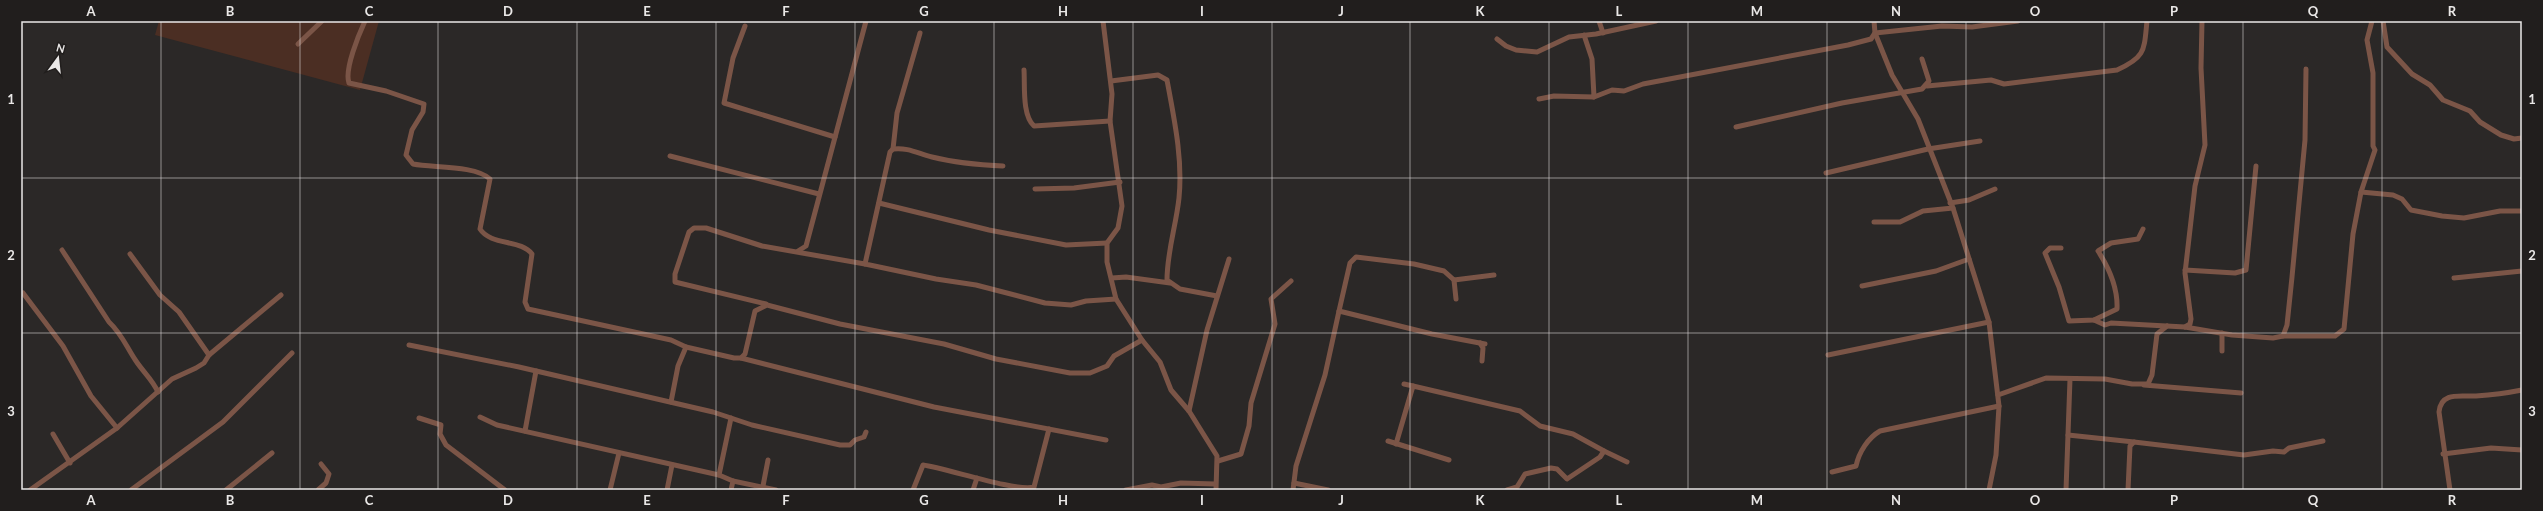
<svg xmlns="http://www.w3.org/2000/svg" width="2543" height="511" font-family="Lato,sans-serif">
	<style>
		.green { fill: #4b2e23 }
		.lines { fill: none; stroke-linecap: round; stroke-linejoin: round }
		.minor { stroke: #7b5547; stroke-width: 5 }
		.grid { fill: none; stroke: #eae8e7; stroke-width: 1; stroke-opacity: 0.55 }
		.neatline { fill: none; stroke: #eae8e7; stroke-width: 1.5 }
		.grid-label { font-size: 13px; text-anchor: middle; font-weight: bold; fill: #eae8e7 }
	</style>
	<rect width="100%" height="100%" fill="#2b2827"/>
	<path class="green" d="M159 21H379L360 90 155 35Z"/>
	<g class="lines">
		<g class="minor">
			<path d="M365 21C359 34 344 70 349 83L386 91 424 104 423 112 412 130 406 155 413 164C433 168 475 165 490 179L480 229C491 246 521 239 532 254L525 302 528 309 671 340 686 347 734 358H741L745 354 755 311 767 305 840 324 944 344 996 359 1070 373H1090L1107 366 1114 356 1142 340"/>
			<path d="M1103 21 1112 94 1110 121 1122 206 1118 228 1107 243V262L1116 299 1142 340 1160 362 1171 390 1189 411 1217 456 1216 490"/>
			<path d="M1599 21 1603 33"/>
			<path d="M1874 21 1875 33 1892 75 1918 119 1953 208 1989 322 1999 406 1996 455 1989 490"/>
			<path d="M2383 21 2387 47 2412 74 2430 85 2443 100 2470 111 2480 122 2501 135 2514 139 2522 138"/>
			<path d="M745 26 733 58 724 103 835 137"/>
			<path d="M1497 39 1506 46 1516 50 1537 52 1569 37 1596 34 1656 21"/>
			<path d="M298 44 322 21"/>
			<path d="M1024 70C1025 86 1022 115 1034 126L1110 121"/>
			<path d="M1111 81 1158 75 1167 80C1174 118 1183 159 1179 198 1176 226 1167 252 1167 280L1180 289 1217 296"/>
			<path d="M1927 86 1991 80 2004 84 2117 70C2146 57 2144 50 2147 21"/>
			<path d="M1594 97 1612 90 1624 91 1643 84 1848 45 1871 39 1875 33 1942 26 1972 27 2018 21"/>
			<path d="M1539 99 1554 96 1594 97 1592 59 1584 35"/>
			<path d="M1736 127 1842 103 1922 89 1929 81 1922 59"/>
			<path d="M893 149 897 113 920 33"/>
			<path d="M670 156 819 194"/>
			<path d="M1003 166C979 165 956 163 932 157 919 154 908 147 893 149L890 152 865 264 936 279 976 285 1045 303 1071 305 1086 301 1116 299"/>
			<path d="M1826 173 1928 149 1980 141"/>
			<path d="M1035 189 1074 188 1120 182"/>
			<path d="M2361 192 2393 195 2402 199 2411 210 2442 216 2464 218 2500 211H2522"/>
			<path d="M879 203 989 230 1066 245 1107 243"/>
			<path d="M1950 203 1969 200 1995 189"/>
			<path d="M1874 222H1900L1923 211 1953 208"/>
			<path d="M2061 248H2050L2045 253 2059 287 2069 321 2094 320 2117 309C2118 288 2109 268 2098 251L2111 243 2138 239 2143 229"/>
			<path d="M62 250 109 322C122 334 127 348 136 361 144 373 152 379 158 392"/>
			<path d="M798 251 806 246 866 21"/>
			<path d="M130 254 160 295 179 312 209 355"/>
			<path d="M2185 270 2235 273 2246 270 2256 166"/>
			<path d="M1112 278 1126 277 1170 283"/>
			<path d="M2454 278 2522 271"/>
			<path d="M1454 280 1456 299"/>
			<path d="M1862 286 1936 271 1969 259"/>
			<path d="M23 293 63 346 91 396 117 428 172 379 196 368 204 363 209 355 281 295"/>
			<path d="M766 304 675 282V274L689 232 694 228H706L762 246 865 264"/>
			<path d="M2094 320 2105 325 2111 323 2185 327 2232 335 2273 338 2283 336H2335L2344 329 2353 234 2361 192 2375 150 2373 146V73L2367 40 2372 21"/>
			<path d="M2185 327 2190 324 2191 319 2185 273 2195 186 2205 145 2201 68 2202 21"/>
			<path d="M2283 336 2287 325 2292 277 2305 140 2306 69"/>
			<path d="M1480 343 1483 348 1482 361"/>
			<path d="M1485 344 1432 334 1339 311 1350 263 1356 257 1414 264 1444 271 1454 280 1494 275"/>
			<path d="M409 345 519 367 713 412 752 425 840 445H850L855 440 864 437 866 432"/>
			<path d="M2222 351V333"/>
			<path d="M1828 355 1989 322"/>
			<path d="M741 358 934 407 1106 440"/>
			<path d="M1404 384 1413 386"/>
			<path d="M2144 385 2241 393"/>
			<path d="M1998 395 2046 378 2105 379 2132 384H2148L2152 375 2157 334 2167 326"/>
			<path d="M671 402 678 366 686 347"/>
			<path d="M1189 411 1207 330 1229 259"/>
			<path d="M480 417 497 425 719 475 733 481 776 490"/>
			<path d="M419 418 441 425 440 434 446 445 505 490"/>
			<path d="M525 431 536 371"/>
			<path d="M53 434 70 463"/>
			<path d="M2068 435 2134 442"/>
			<path d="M1388 441 1449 460"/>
			<path d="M1396 444 1413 386 1520 411 1540 426 1573 434 1604 451 1600 457 1567 479 1557 469 1551 468 1525 474 1517 487 1507 490"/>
			<path d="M1604 451 1627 462"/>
			<path d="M2443 454 2491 448 2522 450"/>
			<path d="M1218 461 1241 454 1249 426 1251 403 1275 324 1271 299 1291 281"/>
			<path d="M1832 472 1856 466C1859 452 1868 438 1880 431L1999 406"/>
			<path d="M719 475 731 418"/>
			<path d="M1294 483 1328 490"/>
			<path d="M763 486 768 460"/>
			<path d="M30 490 117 428"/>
			<path d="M131 490 223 422 292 353"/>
			<path d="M226 490 272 453"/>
			<path d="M318 490 326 483 329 474 321 464"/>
			<path d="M610 490 619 453"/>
			<path d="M667 490 672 465"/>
			<path d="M731 490 733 481"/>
			<path d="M913 490 923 465C946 468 1016 492 1034 487L1049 429"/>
			<path d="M973 490 977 478"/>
			<path d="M1126 490 1152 485 1161 487 1181 483 1215 484"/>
			<path d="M1293 490 1296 466 1325 375 1339 311"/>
			<path d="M2066 490 2070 379"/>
			<path d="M2128 490 2130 446 2134 442 2244 455 2273 451 2284 452 2289 448 2323 441"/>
			<path d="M2450 490 2439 412C2441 391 2461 397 2476 396 2491 395 2507 393 2522 390"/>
		</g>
	</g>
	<path class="grid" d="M161 21V490M300 21V490M438 21V490M577 21V490M716 21V490M855 21V490M994 21V490M1133 21V490M1272 21V490M1410 21V490M1549 21V490M1688 21V490M1827 21V490M1966 21V490M2104 21V490M2243 21V490M2382 21V490M21 178H2522M21 333H2522"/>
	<rect width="2543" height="511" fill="none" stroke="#211e1d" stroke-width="44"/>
	<g transform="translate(58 58) rotate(15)" stroke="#211e1d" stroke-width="3" paint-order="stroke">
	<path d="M0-3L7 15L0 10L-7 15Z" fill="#eae8e7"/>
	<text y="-6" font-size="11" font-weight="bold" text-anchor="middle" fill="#eae8e7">N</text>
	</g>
	<rect x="22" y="22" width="2499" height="467" class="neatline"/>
	<g class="grid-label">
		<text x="91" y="16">A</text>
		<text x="230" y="16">B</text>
		<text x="369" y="16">C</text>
		<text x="508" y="16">D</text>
		<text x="647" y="16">E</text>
		<text x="786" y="16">F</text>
		<text x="924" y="16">G</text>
		<text x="1063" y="16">H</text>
		<text x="1202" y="16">I</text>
		<text x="1341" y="16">J</text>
		<text x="1480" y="16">K</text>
		<text x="1619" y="16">L</text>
		<text x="1757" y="16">M</text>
		<text x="1896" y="16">N</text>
		<text x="2035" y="16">O</text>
		<text x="2174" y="16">P</text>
		<text x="2313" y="16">Q</text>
		<text x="2452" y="16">R</text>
		<text x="11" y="104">1</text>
		<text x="2532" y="104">1</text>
		<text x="11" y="260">2</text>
		<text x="2532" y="260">2</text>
		<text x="11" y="416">3</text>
		<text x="2532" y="416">3</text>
		<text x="91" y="505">A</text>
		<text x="230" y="505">B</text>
		<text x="369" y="505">C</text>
		<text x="508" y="505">D</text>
		<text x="647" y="505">E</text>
		<text x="786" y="505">F</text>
		<text x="924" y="505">G</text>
		<text x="1063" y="505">H</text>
		<text x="1202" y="505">I</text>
		<text x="1341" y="505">J</text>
		<text x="1480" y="505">K</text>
		<text x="1619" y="505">L</text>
		<text x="1757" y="505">M</text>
		<text x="1896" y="505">N</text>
		<text x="2035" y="505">O</text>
		<text x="2174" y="505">P</text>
		<text x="2313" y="505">Q</text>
		<text x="2452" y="505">R</text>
	</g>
</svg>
